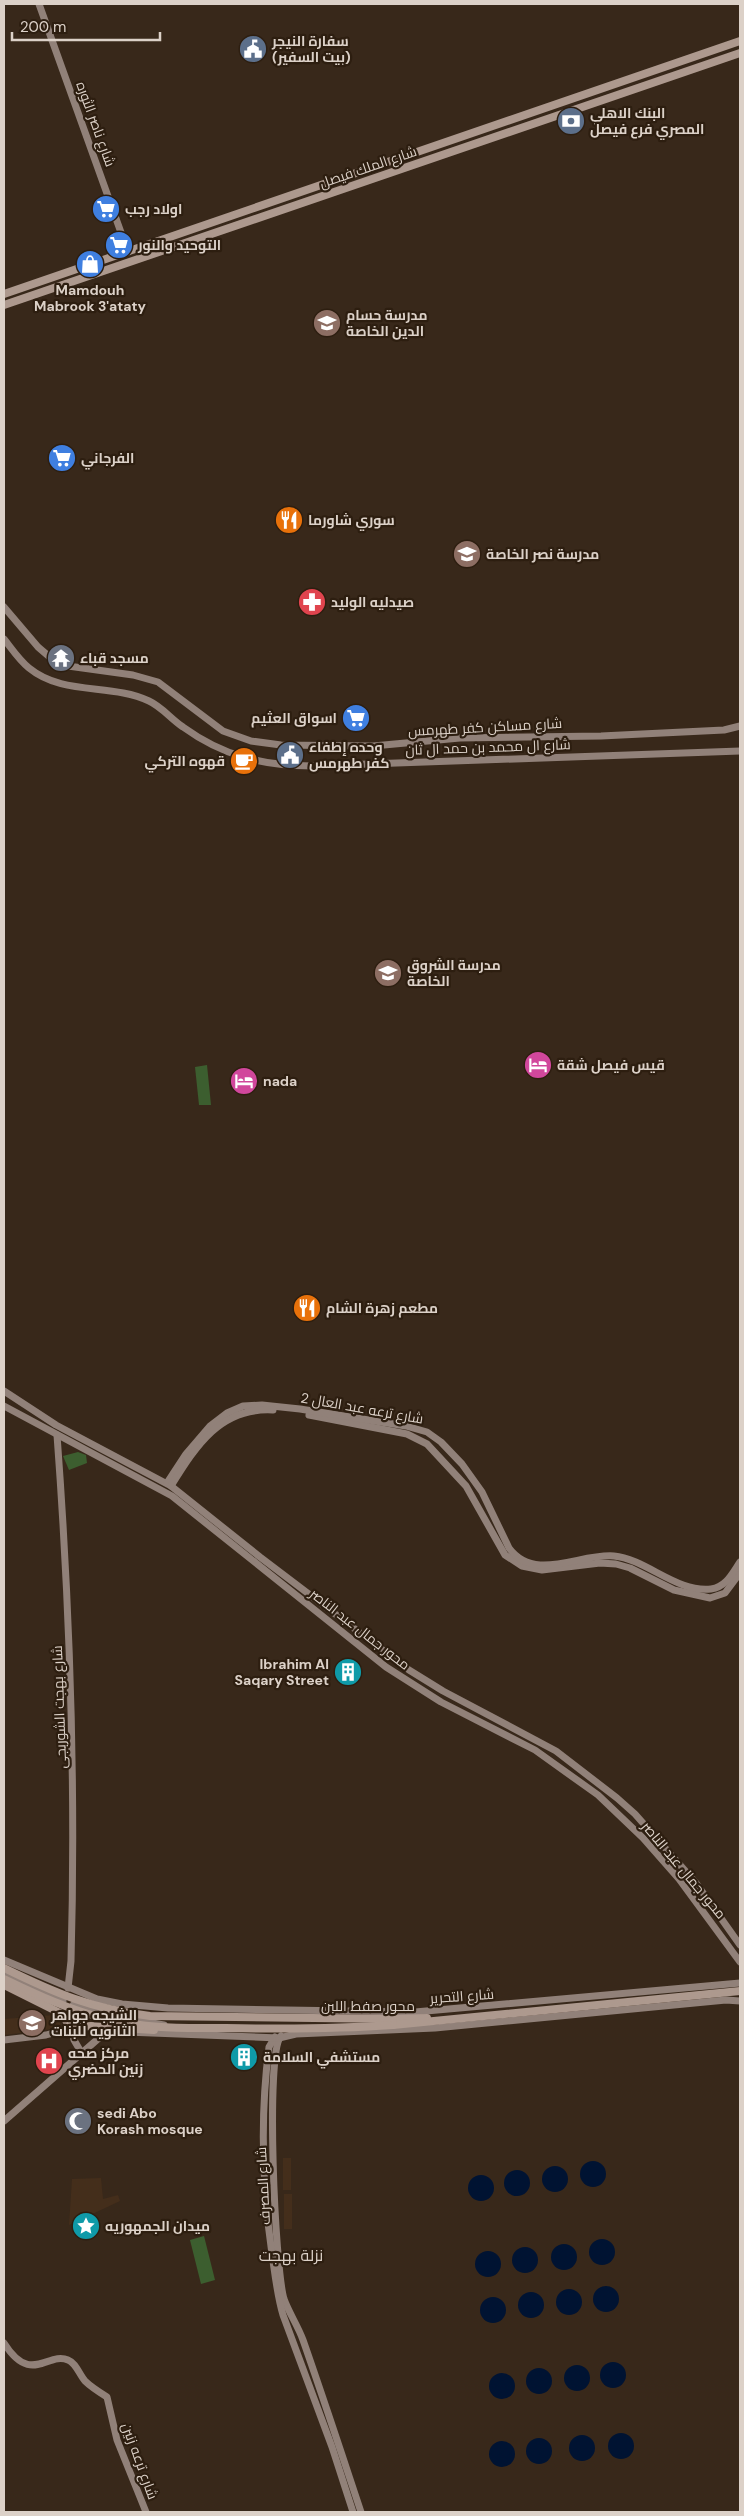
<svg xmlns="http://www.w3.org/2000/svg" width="744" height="2516" font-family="'DM Sans',Cairo,sans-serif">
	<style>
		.built { fill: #442e1b }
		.green { fill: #3c5e2f }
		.water { fill: #001332 }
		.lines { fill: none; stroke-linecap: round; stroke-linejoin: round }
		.secondary { stroke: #918179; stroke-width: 7 }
		.primary { stroke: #ad998e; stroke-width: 8 }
		.primary-bridge { stroke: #ad998e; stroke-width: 8 }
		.labels { text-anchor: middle; stroke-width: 4.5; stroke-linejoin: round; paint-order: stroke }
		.poi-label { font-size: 14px; font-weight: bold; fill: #dcd1c8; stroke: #2d1e10; text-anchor: start }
		.street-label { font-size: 14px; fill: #dcd1c8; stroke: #2d1e10 }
		.quarter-label { font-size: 16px; fill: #dcd1c8; stroke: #2d1e10 }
	</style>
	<rect width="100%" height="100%" fill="#38281a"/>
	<g class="built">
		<path d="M54 2015 59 2018 61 2028 4 2035V2019Z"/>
		<rect x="283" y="2158" width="8" height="32"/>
		<path d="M101 2178 103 2199 118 2195 120 2201 69 2225 72 2179Z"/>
		<rect x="284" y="2194" width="8" height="35"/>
	</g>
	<g class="green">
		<path d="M207 1065 211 1105H199L195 1067Z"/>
		<path d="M78 1452 86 1455 87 1463 69 1470 63 1456Z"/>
		<path d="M204 2236 215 2280 201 2284 190 2240Z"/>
	</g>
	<g class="water">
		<circle cx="593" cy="2174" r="13"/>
		<circle cx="555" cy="2179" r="13"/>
		<circle cx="517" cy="2183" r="13"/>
		<circle cx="481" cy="2188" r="13"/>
		<circle cx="602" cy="2252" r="13"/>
		<circle cx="564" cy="2257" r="13"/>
		<circle cx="525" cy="2260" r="13"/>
		<circle cx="488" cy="2264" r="13"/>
		<circle cx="606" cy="2299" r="13"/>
		<circle cx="569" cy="2302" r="13"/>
		<circle cx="531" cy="2305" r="13"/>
		<circle cx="493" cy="2310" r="13"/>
		<circle cx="613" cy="2375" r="13"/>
		<circle cx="577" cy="2378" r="13"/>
		<circle cx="539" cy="2381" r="13"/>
		<circle cx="502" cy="2386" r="13"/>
		<circle cx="621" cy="2446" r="13"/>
		<circle cx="582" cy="2448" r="13"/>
		<circle cx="539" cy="2451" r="13"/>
		<circle cx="502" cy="2454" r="13"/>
	</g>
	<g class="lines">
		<g class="secondary">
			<path d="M39 4 128 252"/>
			<path d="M4 607 38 647 52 659 68 666 133 675 158 682 223 731 251 741 281 745 373 746 460 738 601 736 724 730 740 726"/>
			<path d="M4 639C12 649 19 660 29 668 63 696 111 683 149 701 162 707 171 719 183 727 223 756 263 766 312 766L740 751"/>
			<path d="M4 1391 56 1425 171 1486 260 1557 409 1670 443 1691 556 1751 617 1798 635 1814 696 1883 740 1945"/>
			<path d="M4 1406 172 1496 386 1667 441 1702 535 1750 598 1795 643 1838 679 1879 740 1962"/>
			<path d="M309 1415 407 1434 427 1444 466 1486 505 1555 522 1566 542 1570 600 1563 616 1564 630 1568 674 1590 710 1598 725 1593 740 1573"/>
			<path d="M57 1435C70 1610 76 1785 71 1961L68 1988"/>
			<path d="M167 1483 186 1454 210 1426 227 1413 243 1406 262 1405 300 1409 406 1426 427 1432 441 1442 462 1464 482 1492 509 1548C535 1583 580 1553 614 1556 646 1559 677 1593 711 1589 726 1587 732 1574 740 1562"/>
			<path d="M171 1486C196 1446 220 1407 273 1410"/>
			<path d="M4 1960 97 1999 122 2004 168 2008 415 2012 740 1983"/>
			<path d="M4 1974 63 2001"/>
			<path d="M73 2005 106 2015 164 2025"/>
			<path d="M281 2036C265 2053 275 2269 284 2299 289 2313 298 2326 303 2340 323 2397 342 2455 361 2512"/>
			<path d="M275 2037 269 2047C260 2116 262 2185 272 2254 275 2274 277 2295 283 2315L332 2447 353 2512"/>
			<path d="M4 2040 46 2035 71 2028 74 2040 81 2052"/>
			<path d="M4 2121 99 2038 106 2034 126 2032 279 2038 296 2034 435 2028 726 2000 740 2001"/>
			<path d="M4 2343C31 2386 48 2351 68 2360 76 2363 79 2374 85 2381 91 2387 99 2392 107 2397L117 2440 146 2512"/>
		</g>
		<g class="primary">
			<path d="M4 294 740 41"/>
			<path d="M4 305 740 53"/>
			<path d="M4 1985 62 2014 71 2028 91 2026 154 2030"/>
			<path d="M393 2019 427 2018"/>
			<path d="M393 2025 740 1991"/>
		</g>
		<g class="primary-bridge">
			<path d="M4 1968C55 1993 92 2009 150 2016L393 2019"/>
			<path d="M4 1979C37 1995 70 2010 106 2019 145 2029 187 2028 226 2028 282 2029 337 2029 393 2025"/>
		</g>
	</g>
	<defs>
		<symbol id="civic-disc" viewBox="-11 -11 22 22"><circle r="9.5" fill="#5c6f8a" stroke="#2d1e10"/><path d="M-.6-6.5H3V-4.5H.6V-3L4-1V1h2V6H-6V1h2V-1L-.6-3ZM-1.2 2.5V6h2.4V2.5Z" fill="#fff"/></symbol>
		<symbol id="bank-disc" viewBox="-11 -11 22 22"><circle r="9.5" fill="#5c6f8a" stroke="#2d1e10"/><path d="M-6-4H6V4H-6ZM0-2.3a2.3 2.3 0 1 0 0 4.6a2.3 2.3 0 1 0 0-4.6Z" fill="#fff"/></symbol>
		<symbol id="supermarket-disc" viewBox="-11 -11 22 22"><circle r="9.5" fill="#3f7fe0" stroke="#2d1e10"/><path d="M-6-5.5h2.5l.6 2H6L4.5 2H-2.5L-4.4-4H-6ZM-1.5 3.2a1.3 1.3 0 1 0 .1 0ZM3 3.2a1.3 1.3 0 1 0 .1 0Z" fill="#fff"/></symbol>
		<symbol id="shop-disc" viewBox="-11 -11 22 22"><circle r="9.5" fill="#3f7fe0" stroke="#2d1e10"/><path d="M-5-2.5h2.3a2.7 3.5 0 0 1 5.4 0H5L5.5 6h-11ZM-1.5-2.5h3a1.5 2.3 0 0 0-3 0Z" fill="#fff"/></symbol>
		<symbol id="school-disc" viewBox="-11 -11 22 22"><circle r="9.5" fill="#8d6e63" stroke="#2d1e10"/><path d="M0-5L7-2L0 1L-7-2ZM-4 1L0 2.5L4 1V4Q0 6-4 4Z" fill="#fff"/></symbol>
		<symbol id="restaurant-disc" viewBox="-11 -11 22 22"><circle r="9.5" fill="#e8710a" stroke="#2d1e10"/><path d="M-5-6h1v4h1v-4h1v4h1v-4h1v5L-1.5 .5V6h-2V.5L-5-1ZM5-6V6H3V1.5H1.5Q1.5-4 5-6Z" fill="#fff"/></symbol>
		<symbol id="pharmacy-disc" viewBox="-11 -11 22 22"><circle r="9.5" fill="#e0444e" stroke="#2d1e10"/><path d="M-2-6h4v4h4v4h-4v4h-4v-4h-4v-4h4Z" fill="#fff"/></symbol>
		<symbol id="temple-disc" viewBox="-11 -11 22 22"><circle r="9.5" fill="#6b7280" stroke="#2d1e10"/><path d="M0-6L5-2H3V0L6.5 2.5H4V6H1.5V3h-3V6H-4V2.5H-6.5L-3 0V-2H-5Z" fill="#fff"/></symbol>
		<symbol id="cafe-disc" viewBox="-11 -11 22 22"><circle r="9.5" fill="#e8710a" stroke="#2d1e10"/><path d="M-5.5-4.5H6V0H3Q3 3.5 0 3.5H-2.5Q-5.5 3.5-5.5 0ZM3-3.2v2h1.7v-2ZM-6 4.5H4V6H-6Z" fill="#fff"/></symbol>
		<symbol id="hotel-disc" viewBox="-11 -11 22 22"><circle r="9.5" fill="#d1479c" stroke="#2d1e10"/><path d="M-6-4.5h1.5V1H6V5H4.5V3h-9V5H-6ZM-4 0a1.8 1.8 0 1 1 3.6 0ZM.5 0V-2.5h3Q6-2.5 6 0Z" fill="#fff"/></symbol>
		<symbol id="building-disc" viewBox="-11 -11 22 22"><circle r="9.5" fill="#0f9aa8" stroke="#2d1e10"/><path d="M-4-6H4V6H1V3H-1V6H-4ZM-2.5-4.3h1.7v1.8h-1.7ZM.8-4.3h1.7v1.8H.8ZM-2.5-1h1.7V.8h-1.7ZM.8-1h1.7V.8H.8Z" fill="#fff"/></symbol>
		<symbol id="hospital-disc" viewBox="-11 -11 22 22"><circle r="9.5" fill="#e0444e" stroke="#2d1e10"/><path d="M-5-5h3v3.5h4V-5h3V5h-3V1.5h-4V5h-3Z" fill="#fff"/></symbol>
		<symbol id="mosque-disc" viewBox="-11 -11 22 22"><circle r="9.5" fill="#6b7280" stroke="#2d1e10"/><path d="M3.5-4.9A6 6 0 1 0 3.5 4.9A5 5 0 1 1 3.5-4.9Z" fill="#fff"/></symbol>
		<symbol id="sight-disc" viewBox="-11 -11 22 22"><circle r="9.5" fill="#0f9aa8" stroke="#2d1e10"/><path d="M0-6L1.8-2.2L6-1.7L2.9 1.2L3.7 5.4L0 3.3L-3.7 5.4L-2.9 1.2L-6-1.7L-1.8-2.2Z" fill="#fff"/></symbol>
	</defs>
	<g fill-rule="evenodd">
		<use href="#civic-disc" x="237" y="33" width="32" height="32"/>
		<use href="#bank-disc" x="555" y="105" width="32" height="32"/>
		<use href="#supermarket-disc" x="90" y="193" width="32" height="32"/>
		<use href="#supermarket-disc" x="103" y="229" width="32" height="32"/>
		<use href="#shop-disc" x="74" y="248" width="32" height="32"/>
		<use href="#school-disc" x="311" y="307" width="32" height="32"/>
		<use href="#supermarket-disc" x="46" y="442" width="32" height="32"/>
		<use href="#restaurant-disc" x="273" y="504" width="32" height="32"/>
		<use href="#school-disc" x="451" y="538" width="32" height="32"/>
		<use href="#pharmacy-disc" x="296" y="586" width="32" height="32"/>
		<use href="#temple-disc" x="45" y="642" width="32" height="32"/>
		<use href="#supermarket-disc" x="340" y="702" width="32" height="32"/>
		<use href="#civic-disc" x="274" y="739" width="32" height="32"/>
		<use href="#cafe-disc" x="228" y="745" width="32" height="32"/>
		<use href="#school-disc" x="372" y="957" width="32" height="32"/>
		<use href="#hotel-disc" x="522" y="1049" width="32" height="32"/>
		<use href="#hotel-disc" x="228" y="1065" width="32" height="32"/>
		<use href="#restaurant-disc" x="291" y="1292" width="32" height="32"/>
		<use href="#building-disc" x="332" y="1656" width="32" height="32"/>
		<use href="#school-disc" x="16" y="2007" width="32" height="32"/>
		<use href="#building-disc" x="228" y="2041" width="32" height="32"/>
		<use href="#hospital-disc" x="33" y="2045" width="32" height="32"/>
		<use href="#mosque-disc" x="62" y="2105" width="32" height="32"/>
		<use href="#sight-disc" x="70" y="2210" width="32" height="32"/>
	</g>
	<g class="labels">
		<g class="poi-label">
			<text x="272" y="46">سفارة النيجر<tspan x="272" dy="16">(بيت السفير)</tspan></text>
			<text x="590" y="118">البنك الاهلي<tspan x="590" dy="16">المصري فرع فيصل</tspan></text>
			<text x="125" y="214">اولاد رجب</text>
			<text x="138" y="250">التوحيد والنور</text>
			<text x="90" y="295" text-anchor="middle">Mamdouh<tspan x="90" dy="16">Mabrook 3'ataty</tspan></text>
			<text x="346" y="320">مدرسة حسام<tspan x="346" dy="16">الدين الخاصة</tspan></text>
			<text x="81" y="463">الفرجاني</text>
			<text x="308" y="525">سوري شاورما</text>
			<text x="486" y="559">مدرسة نصر الخاصة</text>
			<text x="331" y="607">صيدليه الوليد</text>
			<text x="80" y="663">مسجد قباء</text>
			<text x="337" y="723" text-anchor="end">اسواق العثيم</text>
			<text x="309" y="752">وحده إطفاء<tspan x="309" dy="16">كفر طهرمس</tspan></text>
			<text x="225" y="766" text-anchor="end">قهوه التركي</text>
			<text x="407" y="970">مدرسة الشروق<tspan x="407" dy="16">الخاصة</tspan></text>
			<text x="557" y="1070">قيس فيصل شقة</text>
			<text x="263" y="1086">nada</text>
			<text x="326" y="1313">مطعم زهرة الشام</text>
			<text x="329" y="1669" text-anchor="end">Ibrahim Al<tspan x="329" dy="16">Saqary Street</tspan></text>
			<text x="51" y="2020">الشيجه جواهر<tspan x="51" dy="16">الثانويه للبنات</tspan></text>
			<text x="68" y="2058">مركز صحه<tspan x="68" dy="16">زنين الحضري</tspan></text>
			<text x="263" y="2062">مستشفي السلامة</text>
			<text x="97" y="2118">sedi Abo<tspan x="97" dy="16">Korash mosque</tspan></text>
			<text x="105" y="2231">ميدان الجمهوريه</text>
		</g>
		<g class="street-label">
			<text transform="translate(96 124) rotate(70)" y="5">شارع ناصر الثوره</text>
			<text transform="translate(368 167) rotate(-19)" y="5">شارع الملك فيصل</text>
			<text transform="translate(485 727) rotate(-3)" y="5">شارع مساكن كفر طهرمس</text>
			<text transform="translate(488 747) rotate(-2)" y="5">شارع ال محمد بن حمد ال ثان</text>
			<text transform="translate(362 1408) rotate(10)" y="5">شارع ترعه عبد العال 2</text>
			<text transform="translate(360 1629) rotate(38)" y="5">محور جمال عبد الناصر</text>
			<text transform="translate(59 1707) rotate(-92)" y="5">شارع بهجت الشوربجى</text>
			<text transform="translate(684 1870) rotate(50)" y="5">محور جمال عبد الناصر</text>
			<text transform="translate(462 1996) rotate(-4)" y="5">شارع التحرير</text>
			<text x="368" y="2011">محور صفط اللبن</text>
			<text transform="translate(263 2186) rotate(-93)" y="5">شارع المصرف</text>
			<text transform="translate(140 2461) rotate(70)" y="5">شارع ترعه زنين</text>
		</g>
		<g class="quarter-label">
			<text x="291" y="2261">نزلة بهجت</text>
		</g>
	</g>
	<rect width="744" height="2516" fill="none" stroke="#dcd1c8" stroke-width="10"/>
	<path d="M12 32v8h148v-8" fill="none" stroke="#dcd1c8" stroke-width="2.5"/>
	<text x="20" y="32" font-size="15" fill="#dcd1c8" stroke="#2d1e10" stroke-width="4" paint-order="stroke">200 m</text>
</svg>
